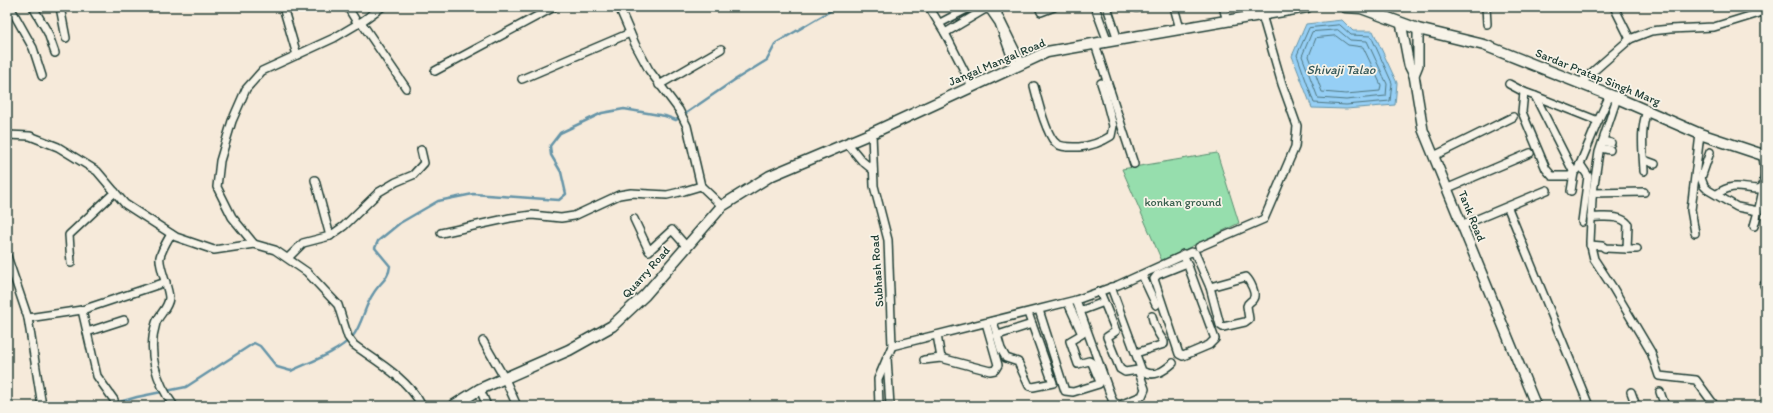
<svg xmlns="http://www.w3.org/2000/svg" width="1773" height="413" font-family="Itim,sans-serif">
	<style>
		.green { fill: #96dead; stroke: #5a8e70 }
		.water { fill: #96cff5; stroke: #6695a8 }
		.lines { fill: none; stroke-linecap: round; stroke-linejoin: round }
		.shore { stroke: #4f7781; stroke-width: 1 }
		.stream { stroke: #6695a8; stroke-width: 2.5 }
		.minor-casing { stroke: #1f3d34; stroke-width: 10 }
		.tertiary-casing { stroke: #1f3d34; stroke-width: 12 }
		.secondary-casing { stroke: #1f3d34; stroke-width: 13 }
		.minor { stroke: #f7f3e8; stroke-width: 7 }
		.tertiary { stroke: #f7f3e8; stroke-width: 9 }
		.secondary { stroke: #f7f3e8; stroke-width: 10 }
		.labels { text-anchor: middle; stroke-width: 3.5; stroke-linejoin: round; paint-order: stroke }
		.street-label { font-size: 12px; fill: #1f3d34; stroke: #f7f3e8 }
		.park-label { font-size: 12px; fill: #375d4c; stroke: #f7f3e8 }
		.water-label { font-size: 13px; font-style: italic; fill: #375a5b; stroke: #f7f3e8 }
	</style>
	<rect width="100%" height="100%" fill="#f6eada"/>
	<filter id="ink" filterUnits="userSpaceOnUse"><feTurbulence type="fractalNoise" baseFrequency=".025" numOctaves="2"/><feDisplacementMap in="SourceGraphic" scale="8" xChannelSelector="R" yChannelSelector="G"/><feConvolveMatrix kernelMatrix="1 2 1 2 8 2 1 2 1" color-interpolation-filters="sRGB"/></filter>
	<g filter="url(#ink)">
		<path class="green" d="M1217 153 1239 223 1162 261 1122 169Z"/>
		<path class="water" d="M1342 20 1353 31H1373L1397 83 1395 105 1346 109 1312 108 1292 56 1306 24Z"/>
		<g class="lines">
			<g class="shore">
				<path d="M1340 25 1351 35 1371 36 1392 83 1390 101 1346 105 1314 103 1297 55 1309 28Z"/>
				<path d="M1338 30 1350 40 1367 41 1387 84 1386 96 1346 100 1318 98 1302 56 1312 32Z"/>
				<path d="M1336 36 1348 45 1363 47 1381 85 1380 91 1346 94 1322 92 1309 56 1316 38Z"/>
			</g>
			<path class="stream" d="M106 406 137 397 186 387 254 343 260 346 277 367 291 371C312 361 337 353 353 336 362 325 365 305 373 294 379 283 389 279 390 266L375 248 378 241 400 223 438 201 473 194 559 200 566 194 561 172 551 155 550 146 560 133 602 113 624 109 665 116 676 120 733 81 767 60 776 43 837 7"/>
			<defs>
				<g id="minor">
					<path d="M10 7 33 48 42 76"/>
					<path d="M33 7 48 33 55 53"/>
					<path d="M60 7 66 38"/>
					<path d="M283 7 297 55"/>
					<path d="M351 7 350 11 358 24"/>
					<path d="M619 7 635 44 649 70 679 110 687 126 701 186 722 206"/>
					<path d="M929 7 945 33 972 86"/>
					<path d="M998 7V15L1022 64"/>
					<path d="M1039 7 1041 12 1054 7"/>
					<path d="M1095 7 1108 42"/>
					<path d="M1107 7 1118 40"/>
					<path d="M1174 7 1180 29"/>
					<path d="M1223 7 1227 21"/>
					<path d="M1486 7 1487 24"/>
					<path d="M1614 7 1630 39"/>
					<path d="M1137 8 1140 7"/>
					<path d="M361 22 406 88"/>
					<path d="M940 23 965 10 964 7"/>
					<path d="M945 33 982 11 985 9 990 10 999 23 1015 67"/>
					<path d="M1095 44 1134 164"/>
					<path d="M435 71 554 7"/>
					<path d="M522 79 630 33"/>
					<path d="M1101 83 1104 92"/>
					<path d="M1580 83 1630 39 1651 31 1670 29 1714 27 1766 11"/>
					<path d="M1509 84 1524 92 1522 112 1546 169 1552 176H1570L1578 169 1598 121"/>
					<path d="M659 85 721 49"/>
					<path d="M1034 86C1037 98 1047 138 1057 144 1063 148 1072 147 1079 147 1091 146 1100 143 1111 136L1113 126 1104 92 1110 90"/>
					<path d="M1524 92 1535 96 1574 173 1571 191"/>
					<path d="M1535 96 1598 121 1610 95"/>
					<path d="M1617 98 1599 152 1592 199 1590 242 1594 259 1613 288 1651 352 1659 376 1696 380 1715 406"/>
					<path d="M872 133 874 186 888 240 892 346 878 379 879 406"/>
					<path d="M7 135 30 136 58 147 97 171 125 204 176 237 214 250 254 244 275 250 307 272 338 305 348 337 354 345C378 362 408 379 422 406"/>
					<path d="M1603 141 1611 143"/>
					<path d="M848 144 862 161 873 170"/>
					<path d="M1601 148 1610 150"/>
					<path d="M1710 152 1701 178 1704 186 1708 190 1737 207 1758 211"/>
					<path d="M1434 156 1513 117"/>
					<path d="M1644 160 1655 164"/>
					<path d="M1580 164 1588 176 1582 222"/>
					<path d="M1644 171C1643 151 1640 130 1647 111"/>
					<path d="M315 180 330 236"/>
					<path d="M1448 188 1530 153"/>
					<path d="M1593 193 1644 192"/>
					<path d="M1717 194C1734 182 1741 189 1759 189L1765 185"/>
					<path d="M1508 208 1589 406"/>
					<path d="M634 219 649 251 672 230 687 247"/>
					<path d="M1463 225 1547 190"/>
					<path d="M1754 226C1761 202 1767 181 1763 156"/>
					<path d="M441 233 510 218 532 215 561 218 574 216 619 195 631 193 667 195 684 191 701 186"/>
					<path d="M1695 233 1691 210 1700 134"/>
					<path d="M171 234C167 241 162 249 160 257 158 265 169 288 169 298 168 309 159 314 156 323 147 352 156 382 174 406"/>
					<path d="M254 244 232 217 217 187 220 161 232 121 246 89 262 71 334 38 361 22 382 7"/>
					<path d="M1590 245 1602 246 1605 248 1627 249 1628 224C1620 214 1602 218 1591 217"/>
					<path d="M1199 247 1264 219 1295 147 1297 126 1282 84 1262 15"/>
					<path d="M1627 249H1637"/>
					<path d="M1183 254 1187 263 1215 339 1209 345 1183 356 1179 354 1154 279 1157 275 1187 263"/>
					<path d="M7 256 28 318 42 406"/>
					<path d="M288 258 303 243 330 236 344 226 379 192 396 182 413 175 424 163 421 150"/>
					<path d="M71 263 69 235 115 192"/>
					<path d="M1142 275 1156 305"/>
					<path d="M1246 277C1250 281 1257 294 1253 299 1251 302 1248 302 1247 306L1249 319 1245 322 1223 327 1220 325 1210 287Z"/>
					<path d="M1764 285H1766"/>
					<path d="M1111 287 1142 371C1154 378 1164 371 1173 363"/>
					<path d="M1076 300 1113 402 1120 405 1142 396 1145 389 1138 370 1125 372 1120 369 1107 337 1116 331 1115 329 1100 292"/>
					<path d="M82 310 97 376 114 400"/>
					<path d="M1039 310 1065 391 1073 392 1099 384 1100 382 1092 363 1089 361 1078 364 1070 341 1082 334 1068 303"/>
					<path d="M1080 311 1104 302"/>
					<path d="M28 318 82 310 166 282"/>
					<path d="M993 321 1001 349 1006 358 1018 362 1029 386 1033 387 1053 383 1028 313"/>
					<path d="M87 332 124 320"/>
					<path d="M937 335 941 358"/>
					<path d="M998 335 1032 324"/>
					<path d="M483 341 505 379 517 406"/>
					<path d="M892 346 1076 300 1118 285 1191 252 1195 253 1210 287"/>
					<path d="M1136 353 1164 344V342C1158 333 1154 327 1152 316"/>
					<path d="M887 358 890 406"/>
					<path d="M924 360 941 358 990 371 995 370 998 365 986 323"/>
					<path d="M480 389 487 406"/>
					<path d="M1631 392 1636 406"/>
					<path d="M1660 392 1665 406"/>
				</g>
				<g id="tertiary">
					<path d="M1401 23 1409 65 1414 75"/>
					<path d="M1418 29V65L1414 75 1423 130 1536 406"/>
				</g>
				<g id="secondary">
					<path d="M1345 7 1361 8 1418 29 1484 45 1617 98 1700 134 1766 156"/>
					<path d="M453 406 480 389 569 350 612 326 645 295 722 206 770 176 872 133 1047 52 1307 7"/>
				</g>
			</defs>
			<use href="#minor" class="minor-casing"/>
			<use href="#tertiary" class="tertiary-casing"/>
			<use href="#secondary" class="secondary-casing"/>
			<use href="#minor" class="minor"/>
			<use href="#tertiary" class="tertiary"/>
			<use href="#secondary" class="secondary"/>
		</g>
	</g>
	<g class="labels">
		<g class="street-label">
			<text transform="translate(997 62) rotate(-23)" y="4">Jangal Mangal Road</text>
			<text transform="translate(1598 77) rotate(22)" y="4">Sardar Pratap Singh Marg</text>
			<text transform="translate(1472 216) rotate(68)" y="4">Tank Road</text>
			<text transform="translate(877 271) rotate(-94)" y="4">Subhash Road</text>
			<text transform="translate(646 272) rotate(-48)" y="4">Quarry Road</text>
		</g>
		<g class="park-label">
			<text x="1183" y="206">konkan ground</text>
		</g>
		<g class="water-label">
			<text x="1341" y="74">Shivaji Talao</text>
		</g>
	</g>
	<rect width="1773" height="413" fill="none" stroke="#f7f3e8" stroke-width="24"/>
	<rect x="12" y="12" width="1749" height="389" fill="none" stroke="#1f3d34" stroke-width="1.5" filter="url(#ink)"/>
</svg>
